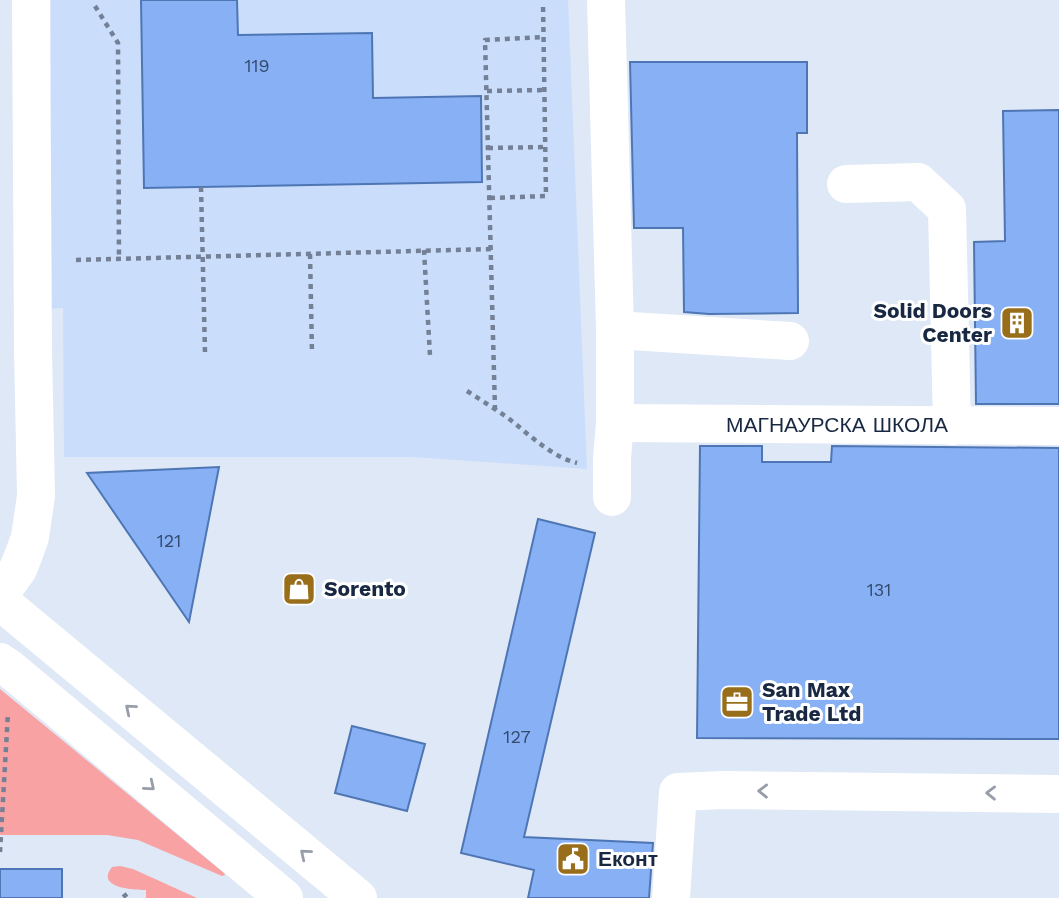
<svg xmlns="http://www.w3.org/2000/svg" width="1059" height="898" font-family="'Work Sans',sans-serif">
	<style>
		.built { fill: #cadefc }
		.green { fill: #f8a2a3 }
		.building { fill: #87b1f4; stroke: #4f76b4; stroke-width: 2 }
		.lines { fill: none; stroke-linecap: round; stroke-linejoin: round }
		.path { stroke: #748095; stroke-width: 4.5; stroke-dasharray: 5 5; stroke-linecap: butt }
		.minor { stroke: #fff; stroke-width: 38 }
		.highway { stroke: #fff; stroke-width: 38 }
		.oneway { stroke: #979eaa }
		.labels { text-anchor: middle; stroke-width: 6; stroke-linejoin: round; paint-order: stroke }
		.number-label { font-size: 18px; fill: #344a6e }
		.poi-label { font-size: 21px; font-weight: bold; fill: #182842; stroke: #fff; text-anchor: start }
		.street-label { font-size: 21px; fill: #182842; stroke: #fff }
	</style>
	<rect width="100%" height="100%" fill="#dfe8f6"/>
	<path class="built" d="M51 0H568L587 469 413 457H64L63 308 48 309Z"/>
	<g class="green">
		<path d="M0 689 224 873 225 875 222 876 138 840 107 835H0Z"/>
		<path d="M120 866 133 869 197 898H146V890C134 890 95 888 112 867Z"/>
	</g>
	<g class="building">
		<path d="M141 0H237L238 35 372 33 373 98 481 96 482 182 144 188Z"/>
		<path d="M630 62H807V133H797L798 313 709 314 684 312 683 228H634Z"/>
		<path d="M1059 110V404H976L974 242 1005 241 1003 111Z"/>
		<path d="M700 446H762V462H831L832 446 1059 448V739L697 738Z"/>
		<path d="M219 467 189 622 87 473Z"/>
		<path d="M538 519 595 533 524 837 653 843 649 898H528L534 870 461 853Z"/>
		<path d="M352 726 425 744 407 811 335 793Z"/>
		<rect x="0" y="869" width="62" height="29"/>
	</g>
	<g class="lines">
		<g class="path">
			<path d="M95 6 118 43 119 259"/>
			<path d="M487 91 545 90"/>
			<path d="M488 148 546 147"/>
			<path d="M201 187 205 352"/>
			<path d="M490 198 546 196 543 3"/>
			<path d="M424 250 430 356"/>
			<path d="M310 254 312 353"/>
			<path d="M76 260 491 249"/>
			<path d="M467 391C481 400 495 409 508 418 530 435 550 456 577 463"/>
			<path d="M495 410 485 40 544 37"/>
			<path d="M0 852 8 713"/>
			<path d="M123 897 131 891"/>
		</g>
		<g class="minor">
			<path d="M606 0 615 330V423L612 458V497"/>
			<path d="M846 184 918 182 947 209 952 426"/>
			<path d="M615 330 790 341"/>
			<path d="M615 423 1059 426"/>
			<path d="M0 594 18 569 24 554 30 537 36 496 33 350 31 0"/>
			<path d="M671 898 678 792 724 790 1059 794"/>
		</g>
		<g class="highway">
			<path d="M0 601 358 898"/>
			<path d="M0 662 9 668 284 898"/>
		</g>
	</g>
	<defs><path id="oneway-chevron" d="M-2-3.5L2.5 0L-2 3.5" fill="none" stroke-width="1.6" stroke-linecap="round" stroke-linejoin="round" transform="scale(1.75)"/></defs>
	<g class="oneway">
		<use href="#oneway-chevron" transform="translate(130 709) rotate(-140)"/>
		<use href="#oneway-chevron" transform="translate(150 786) rotate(40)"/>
		<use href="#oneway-chevron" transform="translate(763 791) rotate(-179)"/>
		<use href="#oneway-chevron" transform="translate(991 793) rotate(-179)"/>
		<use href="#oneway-chevron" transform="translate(305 854) rotate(-140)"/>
	</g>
	<defs>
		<symbol id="building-square" viewBox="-11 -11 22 22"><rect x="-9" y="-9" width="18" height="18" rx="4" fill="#986e1b" stroke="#fff"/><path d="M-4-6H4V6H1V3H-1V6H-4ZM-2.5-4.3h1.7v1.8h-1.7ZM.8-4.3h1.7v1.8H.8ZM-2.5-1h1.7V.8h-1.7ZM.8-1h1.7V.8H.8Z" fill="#fff"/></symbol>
		<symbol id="shop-square" viewBox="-11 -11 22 22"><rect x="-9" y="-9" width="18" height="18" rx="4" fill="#986e1b" stroke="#fff"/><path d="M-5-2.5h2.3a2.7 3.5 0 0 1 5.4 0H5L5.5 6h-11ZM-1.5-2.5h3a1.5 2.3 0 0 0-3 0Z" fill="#fff"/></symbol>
		<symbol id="office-square" viewBox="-11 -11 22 22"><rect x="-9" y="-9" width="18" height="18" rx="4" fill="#986e1b" stroke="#fff"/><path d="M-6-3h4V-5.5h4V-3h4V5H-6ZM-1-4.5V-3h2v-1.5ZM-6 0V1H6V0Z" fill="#fff"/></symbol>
		<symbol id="civic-square" viewBox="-11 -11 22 22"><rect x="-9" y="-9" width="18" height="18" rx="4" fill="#986e1b" stroke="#fff"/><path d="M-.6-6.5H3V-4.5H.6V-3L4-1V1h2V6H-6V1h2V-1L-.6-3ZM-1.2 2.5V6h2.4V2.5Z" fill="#fff"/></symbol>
	</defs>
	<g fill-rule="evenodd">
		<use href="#building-square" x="998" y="304" width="38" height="38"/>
		<use href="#shop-square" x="280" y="570" width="38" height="38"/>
		<use href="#office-square" x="718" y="683" width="38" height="38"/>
		<use href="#civic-square" x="554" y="840" width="38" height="38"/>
	</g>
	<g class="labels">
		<g class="number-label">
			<text x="257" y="72">119</text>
			<text x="169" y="547">121</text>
			<text x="879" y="596">131</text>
			<text x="517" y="743">127</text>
		</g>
		<g class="poi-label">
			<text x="992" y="318" text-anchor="end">Solid Doors<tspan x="992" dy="24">Center</tspan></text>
			<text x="324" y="596">Sorento</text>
			<text x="762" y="697">San Max<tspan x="762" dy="24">Trade Ltd</tspan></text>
			<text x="598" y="866">Еконт</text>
		</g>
		<g class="street-label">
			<text x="837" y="432">МАГНАУРСКА ШКОЛА</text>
		</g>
	</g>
</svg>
